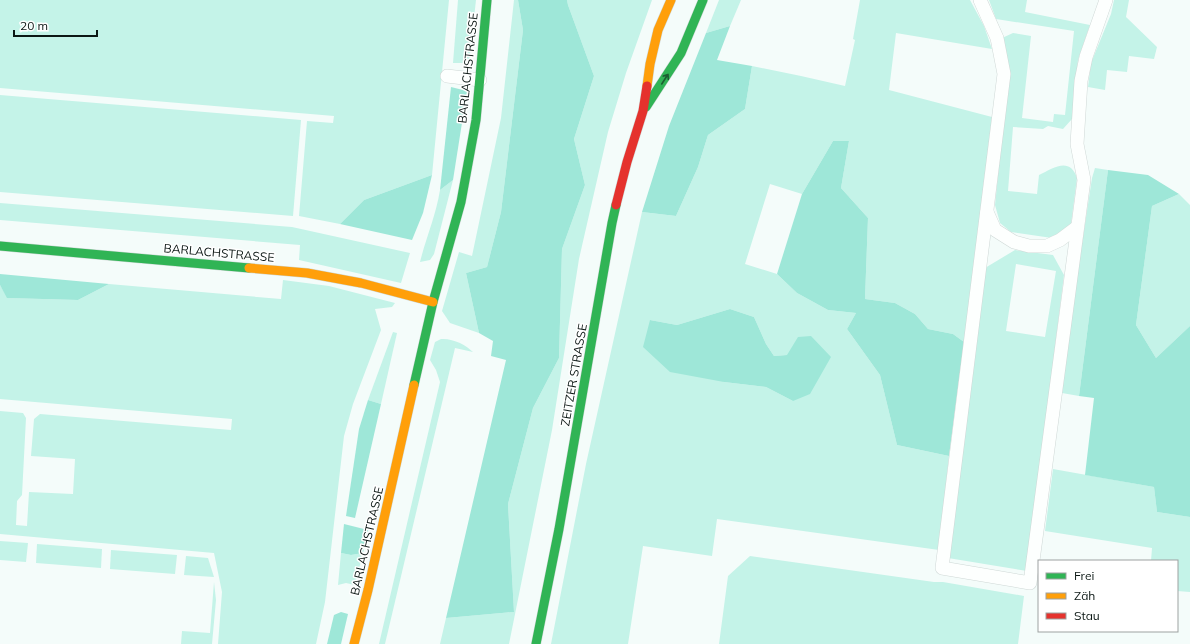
<svg xmlns="http://www.w3.org/2000/svg" width="1190" height="644" font-family="Mulish,sans-serif">
	<style>
		.green { fill: #c4f3e8; fill-rule: evenodd }
		.forest { fill: #9ee7d8 }
		.lines { fill: none; stroke-linecap: round; stroke-linejoin: round }
		.lane-casing { stroke: #cfd8d6; stroke-width: 14 }
		.fast-casing { stroke: #cfd8d6; stroke-width: 10 }
		.slow-casing { stroke: #cfd8d6; stroke-width: 10 }
		.jam-casing { stroke: #cfd8d6; stroke-width: 10 }
		.lane { stroke: #fdfffe; stroke-width: 13 }
		.fast { stroke: #30b455; stroke-width: 9 }
		.slow { stroke: #ff9f0a; stroke-width: 9 }
		.jam { stroke: #e5322d; stroke-width: 9 }
		.oneway { stroke: #1c5e31 }
		.labels { text-anchor: middle; stroke-width: 3; stroke-linejoin: round; paint-order: stroke }
		.street-label { font-size: 12px; fill: #0b1714; stroke: #fff }
	</style>
	<rect width="100%" height="100%" fill="#f4fcfa"/>
	<g class="green">
		<path d="M0 0H449L432 175 364 200 340 224 299 216 307 121 333 123 334 116 0 88Z"/>
		<path d="M458 0H476L469 63H453Z"/>
		<path d="M514 0H518L523 30 501 212 487 267 466 273 479 333 450 323 442 311 459 252 472 256 501 118Z"/>
		<path d="M567 0H652L626 73 608 132 579 259 552 430 509 644H440L446 618 514 612 508 504 533 408 559 358 562 249 585 185 574 139 594 76 568 5Z"/>
		<path d="M719 0H741L730 26 706 33Z"/>
		<path d="M860 0H970L984 26 992 49 896 33 889 90 992 117 964 342 953 334 928 329 915 314 895 303 865 299 868 218 841 188 849 141H833L802 194 770 184 745 264 777 274 797 293 828 310 856 313 847 329 880 375 897 445 949 456 939 550 717 519 712 556 643 546 628 644H551L586 464 642 212 676 216 698 167 708 135 745 109 752 66 801 76 845 86 855 40 853 39ZM730 309 754 317 766 344 774 356 787 355 793 401 766 387 724 382 650 320 677 325Z"/>
		<path d="M989 0H1027L1025 12 1090 25 1078 60 1072 119 1063 129 1048 126 1043 129 1013 127 1008 191 1037 194 1039 175C1053 168 1070 156 1077 178L1071 224 1052 238 1011 232 1000 223 995 205 1009 68 1002 38 1013 33 1031 36 1022 118 1053 122 1054 114 1065 115 1074 31 996 19Z"/>
		<path d="M1114 0H1129L1126 17 1157 47 1154 59 1129 56 1127 72 1107 70 1105 90 1088 87 1091 63 1111 14Z"/>
		<path d="M0 95 301 120 293 216 0 192Z"/>
		<path d="M1095 168 1108 170 1079 396 1062 393 1077 277 1092 178Z"/>
		<path d="M453 180 434 254 430 260 420 262C426 238 436 215 440 190Z"/>
		<path d="M1179 194 1190 205V326L1156 358 1136 325 1152 206Z"/>
		<path d="M0 203 292 227 410 253 401 283 299 260 300 245 0 220Z"/>
		<path d="M1015 250 1053 255 1064 275 1027 571 948 558 985 268ZM1016 264 1056 271 1045 337 1006 331Z"/>
		<path d="M283 280 329 286 395 303 392 307 375 309 381 330 353 404 344 436 325 602 316 644H218L222 592 214 553 0 534V411L23 413 26 418 22 495 17 501 16 525 27 526 29 492 73 494 75 459 31 456 34 419 40 414 231 430 232 419 0 399V285L8 298 78 300 109 284 281 299Z"/>
		<path d="M393 332 397 333 381 404 368 400Z"/>
		<path d="M441 339C453 338 466 345 473 352L455 348 385 644H379L440 382 436 370 430 360 435 342Z"/>
		<path d="M1053 469 1154 487 1157 512 1190 517V592L1177 591V561H1151L1152 548 1045 531Z"/>
		<path d="M0 541 28 543 26 562 0 560Z"/>
		<path d="M37 544 102 549 101 568 36 563Z"/>
		<path d="M111 550 177 555 175 574 110 569Z"/>
		<path d="M341 553 351 555 363 553 355 585 346 583 338 585Z"/>
		<path d="M186 556 208 558 214 577 184 575Z"/>
		<path d="M750 556 934 582H943L1024 596 1018 644H719L728 576Z"/>
		<path d="M214 582 216 600 212 644H181L182 631 210 633Z"/>
	</g>
	<g class="forest">
		<path d="M518 0H567L568 5 594 76 574 139 585 185 562 249 559 358 533 408 508 504 514 612 446 618 506 360 491 356 493 341 479 333 466 273 487 267 501 212 523 30Z"/>
		<path d="M730 26 717 60 752 66 745 109 708 135 698 167 676 216 642 212 669 126 706 33Z"/>
		<path d="M451 87 467 91 453 180 440 190Z"/>
		<path d="M833 141H849L841 188 868 218 865 299 895 303 915 314 928 329 953 334 964 342 949 456 897 445 880 375 847 329 856 313 828 310 797 293 777 274 802 194Z"/>
		<path d="M1108 170 1148 175 1179 194 1152 206 1136 325 1156 358 1190 326V517L1157 512 1154 487 1085 475 1094 398 1079 396Z"/>
		<path d="M432 175 423 213 412 240 340 224 364 200Z"/>
		<path d="M0 274 109 284 78 300 7 298 0 285Z"/>
		<path d="M730 309 754 317 766 344 774 356 787 355 798 337 811 336 831 357 810 394 793 401 766 387 724 382 670 372 643 347 650 320 677 325Z"/>
		<path d="M368 400 381 404 355 518 346 516 359 429Z"/>
		<path d="M344 524 368 530 363 553 351 555 341 553Z"/>
		<path d="M341 612 348 614 341 644H327L334 615Z"/>
	</g>
	<g class="lines">
		<defs>
			<g id="lane">
				<path d="M980 0 997 38 1004 74 942 568 1030 583 1084 180 1077 144 1081 81 1086 57 1106 0"/>
				<path d="M447 76 480 80"/>
				<path d="M987 212 995 230 1014 242 1029 246H1047L1060 240 1076 228"/>
			</g>
			<g id="fast">
				<path d="M646 107 681 53 703 0"/>
				<path d="M0 246 249 268"/>
				<path d="M414 385 433 302 461 202 476 120 487 0"/>
				<path d="M536 644 559 529 612 223 616 205"/>
			</g>
			<g id="slow">
				<path d="M647 86 650 64 658 30 671 0"/>
				<path d="M249 268 307 273 361 283 433 302"/>
				<path d="M354 644 368 590 414 385"/>
			</g>
			<path id="jam" d="M616 205 627 162 643 111 647 86"/>
		</defs>
		<use href="#lane" class="lane-casing"/>
		<use href="#fast" class="fast-casing"/>
		<use href="#slow" class="slow-casing"/>
		<use href="#jam" class="jam-casing"/>
		<use href="#lane" class="lane"/>
		<use href="#fast" class="fast"/>
		<use href="#slow" class="slow"/>
		<use href="#jam" class="jam"/>
	</g>
	<defs><path id="oneway-shaft" d="M-6 0H5M1.5-3L5.5 0L1.5 3" fill="none" stroke-width="1.6" stroke-linecap="round" stroke-linejoin="round"/></defs>
	<use class="oneway" href="#oneway-shaft" transform="translate(665 79) rotate(-57)"/>
	<g class="labels">
		<g class="street-label">
			<text transform="translate(468 68) rotate(-84)" y="4">BARLACHSTRASSE</text>
			<text transform="translate(219 253) rotate(5)" y="4">BARLACHSTRASSE</text>
			<text transform="translate(574 375) rotate(-80)" y="4">ZEITZER STRASSE</text>
			<text transform="translate(367 541) rotate(-77)" y="4">BARLACHSTRASSE</text>
		</g>
	</g>
	<rect x="1038" y="560" width="140" height="72" fill="#ffffff" stroke="#9da2a1"/>
	<rect x="1046" y="573" width="20" height="6" fill="#30b455" stroke="#9da2a1"/>
	<text x="1074" y="580" font-size="12" fill="#0b1714">Frei</text>
	<rect x="1046" y="593" width="20" height="6" fill="#ff9f0a" stroke="#9da2a1"/>
	<text x="1074" y="600" font-size="12" fill="#0b1714">Zäh</text>
	<rect x="1046" y="613" width="20" height="6" fill="#e5322d" stroke="#9da2a1"/>
	<text x="1074" y="620" font-size="12" fill="#0b1714">Stau</text>
	<path d="M14 30v6h83v-6" fill="none" stroke="#0b1714" stroke-width="2"/>
	<text x="20" y="30" font-size="12" fill="#0b1714" stroke="#ffffff" stroke-width="3" paint-order="stroke">20 m</text>
</svg>
